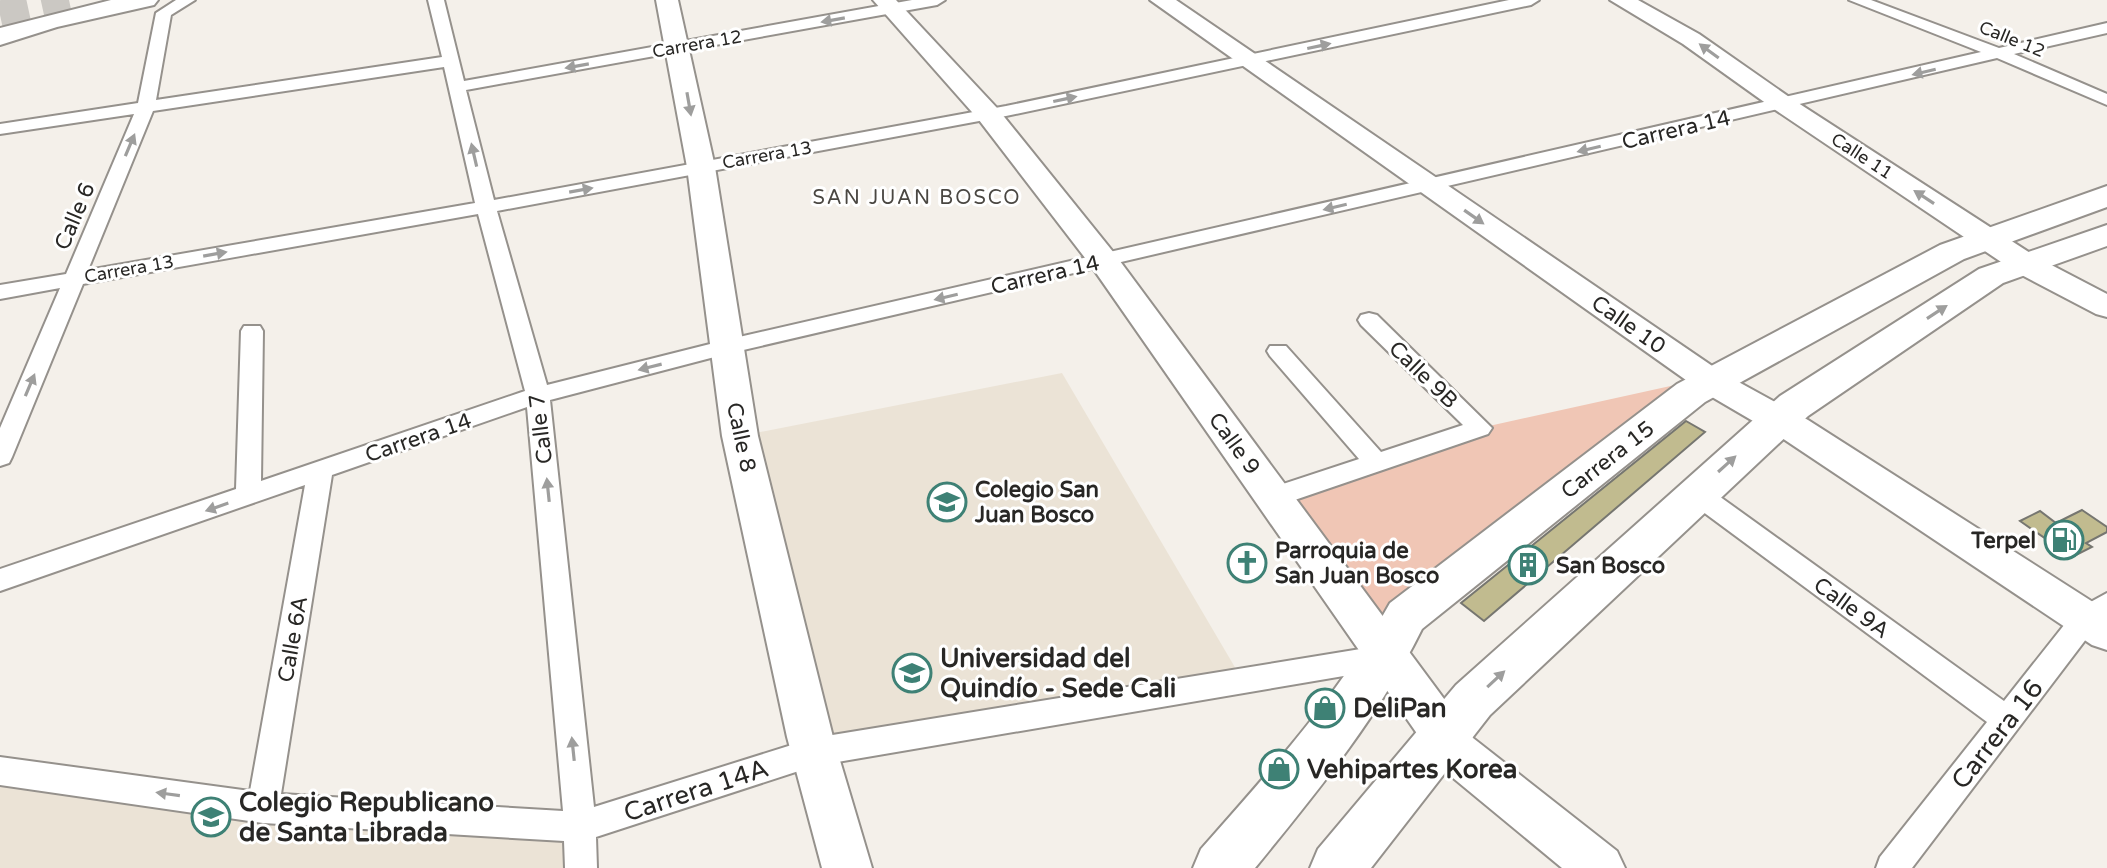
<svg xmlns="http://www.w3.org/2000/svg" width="2107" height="868" font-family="'Varela Round',sans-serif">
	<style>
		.built { fill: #ebe3d6 }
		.green { fill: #f0c6b5 }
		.building { fill: #c1bb8f; stroke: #767670; stroke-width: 2 }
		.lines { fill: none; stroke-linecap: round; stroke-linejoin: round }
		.primary-tunnel { stroke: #cbc8c3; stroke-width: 29; stroke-dasharray: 29 14; stroke-linecap: butt }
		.street-casing { stroke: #95918c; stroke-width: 4 }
		.secondary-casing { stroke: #95918c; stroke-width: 4 }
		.primary-casing { stroke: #95918c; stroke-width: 4 }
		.street { fill: #fff; fill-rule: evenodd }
		.secondary { fill: #fff; fill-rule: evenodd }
		.primary { fill: #fff; fill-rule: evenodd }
		.oneway { fill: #9e9e9d }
		.labels { text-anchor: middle; stroke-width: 6; stroke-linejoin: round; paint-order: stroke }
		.far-street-label { font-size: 18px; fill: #282725; stroke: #fff }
		.far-neighbourhood-label { font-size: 20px; letter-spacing: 2px; fill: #4a4742; stroke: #fff }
		.street-label { font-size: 22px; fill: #282725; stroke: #fff }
		.poi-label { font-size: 22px; font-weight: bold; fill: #282725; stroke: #fff; text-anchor: start }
		.near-poi-label { font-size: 26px; font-weight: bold; fill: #282725; stroke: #fff; text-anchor: start }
		.near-street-label { font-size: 26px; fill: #282725; stroke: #fff }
	</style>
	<rect width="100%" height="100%" fill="#f4f0ea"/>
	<g class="built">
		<path d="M1062 373 1243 681 814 752 740 436Z"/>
		<path d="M0 771 580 827 581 868H0Z"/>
	</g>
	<path class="green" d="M1696 371 1387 656 1274 497 1480 428 1675 385Z"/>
	<g class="building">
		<path d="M1686 421 1705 432 1484 621 1461 603Z"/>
		<path d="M2082 510 2107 527V532L2086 543 2092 547 2072 557 2020 521 2040 511 2056 523Z"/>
	</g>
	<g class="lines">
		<path class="primary-tunnel" d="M0 15 69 0"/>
		<defs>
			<g id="street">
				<path d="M176 0H195L171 15 156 100 442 57 428 0H444L464 81 912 0H945L937 5 466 90 494 200 1006 106 1509 0H1539L1531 5 1006 116 497 211 547 385 726 340 1981 52 1849 0H1871L1999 48 2107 23V33L2014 54 2107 94V105L1997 58 726 354 550 400 594 807 814 738 1385 645 1395 648 1399 657 1395 666 1385 669 814 766 596 837 597 868H565L564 841 263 823 0 785V757L250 791 305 485 0 591V569L236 489 241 331 244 326H260L263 331 261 481 525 391 478 214 83 284 12 457 9 463 0 466V428L60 288 0 299V285L66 274 134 114 0 134V124L138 103 156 13ZM444 67 475 203 88 270 153 111ZM527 407 563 811 281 794 332 475Z"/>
				<path d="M1369 313 1377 315 1492 428 1488 434 1283 504 1274 506 1265 504 1261 497 1265 490 1359 459 1270 356 1267 351 1270 346H1286L1381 452 1463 425 1361 325 1358 320 1361 315Z"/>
				<path d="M1696 484 1705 486 2004 701 2076 610 2107 593V618L2096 626 1912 868H1876L1880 857 1987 722 1687 500 1683 493 1687 486Z"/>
			</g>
			<g id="secondary">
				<path d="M656 0H678L715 167 758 436 833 737 872 868H822L787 737 722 436 687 167Z"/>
				<path d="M873 0H896L997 108 1114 253 1473 738 1617 851 1625 868H1562L1441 768 1092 267 979 120Z"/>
				<path d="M1150 0H1176L1724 374 1808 420 2107 611V650L2092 645 1782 438 1700 390Z"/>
				<path d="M1610 0H1638L1699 34 1792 99 2038 258 2107 294V317L2096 314 2016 272 1774 109 1683 44Z"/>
			</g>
			<g id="primary">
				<path d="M111 0H158L154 5 57 27 0 45V28Z"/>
				<path d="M2107 186V207L1964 259 1705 402 1422 629C1378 718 1317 792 1255 868H1193L1201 849C1270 771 1339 695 1390 603L1677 384 1940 245Z"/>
				<path d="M2107 225V246L2003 283 1808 416 1490 715 1371 868H1310L1318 849 1456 685 1780 396 1979 269Z"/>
			</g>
		</defs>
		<use href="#street" class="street-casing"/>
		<use href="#secondary" class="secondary-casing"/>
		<use href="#primary" class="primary-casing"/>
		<use href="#street" class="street"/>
		<use href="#secondary" class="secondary"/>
		<use href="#primary" class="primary"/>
	</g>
	<defs><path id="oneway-solid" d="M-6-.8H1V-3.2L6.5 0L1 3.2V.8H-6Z" transform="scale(2)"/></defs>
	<g class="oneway">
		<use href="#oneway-solid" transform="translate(833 20) rotate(170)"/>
		<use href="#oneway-solid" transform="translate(1319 46) rotate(-12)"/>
		<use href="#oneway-solid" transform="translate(1709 51) rotate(-144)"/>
		<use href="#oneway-solid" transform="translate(577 66) rotate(170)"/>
		<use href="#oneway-solid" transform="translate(1924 72) rotate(167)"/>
		<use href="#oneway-solid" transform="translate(1065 99) rotate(-12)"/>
		<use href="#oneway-solid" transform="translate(689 104) rotate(80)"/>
		<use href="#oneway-solid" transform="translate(130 145) rotate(-67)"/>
		<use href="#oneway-solid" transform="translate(1589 149) rotate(167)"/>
		<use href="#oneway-solid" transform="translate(474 155) rotate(-103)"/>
		<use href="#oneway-solid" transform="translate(581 190) rotate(-10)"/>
		<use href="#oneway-solid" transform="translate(1924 197) rotate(-147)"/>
		<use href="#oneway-solid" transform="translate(1335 207) rotate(167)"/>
		<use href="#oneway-solid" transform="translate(1474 217) rotate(35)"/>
		<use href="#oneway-solid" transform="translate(215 254) rotate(-10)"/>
		<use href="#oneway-solid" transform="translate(946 297) rotate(167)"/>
		<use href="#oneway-solid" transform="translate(1937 312) rotate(-33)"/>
		<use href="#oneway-solid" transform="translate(650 367) rotate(166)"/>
		<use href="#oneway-solid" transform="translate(30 385) rotate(-67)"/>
		<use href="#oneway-solid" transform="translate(1727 464) rotate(-42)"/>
		<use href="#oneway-solid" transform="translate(548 490) rotate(-96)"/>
		<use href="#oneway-solid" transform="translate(217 507) rotate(161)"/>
		<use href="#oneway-solid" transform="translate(1496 679) rotate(-43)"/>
		<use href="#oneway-solid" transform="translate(573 749) rotate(-96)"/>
		<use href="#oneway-solid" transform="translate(168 794) rotate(-172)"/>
	</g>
	<defs>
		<symbol id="school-ring" viewBox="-11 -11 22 22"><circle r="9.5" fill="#fff" stroke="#3e8175" stroke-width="1.5"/><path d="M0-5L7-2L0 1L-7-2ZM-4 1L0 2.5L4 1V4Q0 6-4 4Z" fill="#3e8175"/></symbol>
		<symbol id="fuel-ring" viewBox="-11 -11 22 22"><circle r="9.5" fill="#fff" stroke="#3e8175" stroke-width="1.5"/><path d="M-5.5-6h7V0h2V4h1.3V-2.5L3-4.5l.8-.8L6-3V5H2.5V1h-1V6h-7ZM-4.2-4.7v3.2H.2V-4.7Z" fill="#3e8175"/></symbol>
		<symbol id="church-ring" viewBox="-11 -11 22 22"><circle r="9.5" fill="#fff" stroke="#3e8175" stroke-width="1.5"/><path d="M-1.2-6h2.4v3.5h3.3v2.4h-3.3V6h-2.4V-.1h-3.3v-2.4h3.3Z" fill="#3e8175"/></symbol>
		<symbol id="building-ring" viewBox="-11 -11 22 22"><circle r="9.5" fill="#fff" stroke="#3e8175" stroke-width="1.5"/><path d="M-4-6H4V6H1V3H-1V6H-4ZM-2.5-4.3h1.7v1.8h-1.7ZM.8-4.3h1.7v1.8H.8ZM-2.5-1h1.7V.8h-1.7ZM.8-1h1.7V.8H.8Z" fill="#3e8175"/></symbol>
		<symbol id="university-ring" viewBox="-11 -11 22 22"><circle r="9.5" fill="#fff" stroke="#3e8175" stroke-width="1.5"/><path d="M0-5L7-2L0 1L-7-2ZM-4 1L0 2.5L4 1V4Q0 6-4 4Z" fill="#3e8175"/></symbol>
		<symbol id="shop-ring" viewBox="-11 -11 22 22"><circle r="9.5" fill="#fff" stroke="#3e8175" stroke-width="1.5"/><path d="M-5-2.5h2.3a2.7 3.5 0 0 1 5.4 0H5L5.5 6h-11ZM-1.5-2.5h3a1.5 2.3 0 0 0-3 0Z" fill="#3e8175"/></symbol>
	</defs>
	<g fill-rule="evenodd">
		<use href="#school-ring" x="925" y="480" width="44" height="44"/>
		<use href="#fuel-ring" x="2042" y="518" width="44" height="44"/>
		<use href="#church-ring" x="1225" y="541" width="44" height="44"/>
		<use href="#building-ring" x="1506" y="543" width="44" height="44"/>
		<use href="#university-ring" x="890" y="651" width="44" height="44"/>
		<use href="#shop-ring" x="1303" y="686" width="44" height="44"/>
		<use href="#shop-ring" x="1257" y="747" width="44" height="44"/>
		<use href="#school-ring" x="189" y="795" width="44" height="44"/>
	</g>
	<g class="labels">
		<g class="far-street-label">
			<text transform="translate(2012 39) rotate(22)" y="6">Calle 12</text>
			<text transform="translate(697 44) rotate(-10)" y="6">Carrera 12</text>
			<text transform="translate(767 155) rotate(-10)" y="6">Carrera 13</text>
			<text transform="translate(1862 156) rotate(33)" y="6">Calle 11</text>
			<text transform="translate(129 269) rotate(-10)" y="6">Carrera 13</text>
		</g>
		<g class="far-neighbourhood-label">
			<text x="917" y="204">SAN JUAN BOSCO</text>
		</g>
		<g class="street-label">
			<text transform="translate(1676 129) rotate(-13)" y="8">Carrera 14</text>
			<text transform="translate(74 216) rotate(-67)" y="8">Calle 6</text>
			<text transform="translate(1045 274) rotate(-13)" y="8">Carrera 14</text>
			<text transform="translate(1629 324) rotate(35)" y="8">Calle 10</text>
			<text transform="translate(1424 374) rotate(44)" y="8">Calle 9B</text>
			<text transform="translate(540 429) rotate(-97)" y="8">Calle 7</text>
			<text transform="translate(418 437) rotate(-19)" y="8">Carrera 14</text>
			<text transform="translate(742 437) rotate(78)" y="8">Calle 8</text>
			<text transform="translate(1235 443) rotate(54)" y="8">Calle 9</text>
			<text transform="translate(1607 459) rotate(-38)" y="8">Carrera 15</text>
			<text transform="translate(1852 607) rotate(36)" y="8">Calle 9A</text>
			<text transform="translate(292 639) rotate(-80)" y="8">Calle 6A</text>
		</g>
		<g class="poi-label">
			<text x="975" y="497">Colegio San<tspan x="975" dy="25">Juan Bosco</tspan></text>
			<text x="2036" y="548" text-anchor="end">Terpel</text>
			<text x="1275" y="558">Parroquia de<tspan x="1275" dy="25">San Juan Bosco</tspan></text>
			<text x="1556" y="573">San Bosco</text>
		</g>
		<g class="near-poi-label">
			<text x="940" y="667">Universidad del<tspan x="940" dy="30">Quindío - Sede Cali</tspan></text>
			<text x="1353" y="717">DeliPan</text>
			<text x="1307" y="778">Vehipartes Korea</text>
			<text x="239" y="811">Colegio Republicano<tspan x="239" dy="30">de Santa Librada</tspan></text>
		</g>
		<g class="near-street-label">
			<text transform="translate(1997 734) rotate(-52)" y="9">Carrera 16</text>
			<text transform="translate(696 790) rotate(-18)" y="9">Carrera 14A</text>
		</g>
	</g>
</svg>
